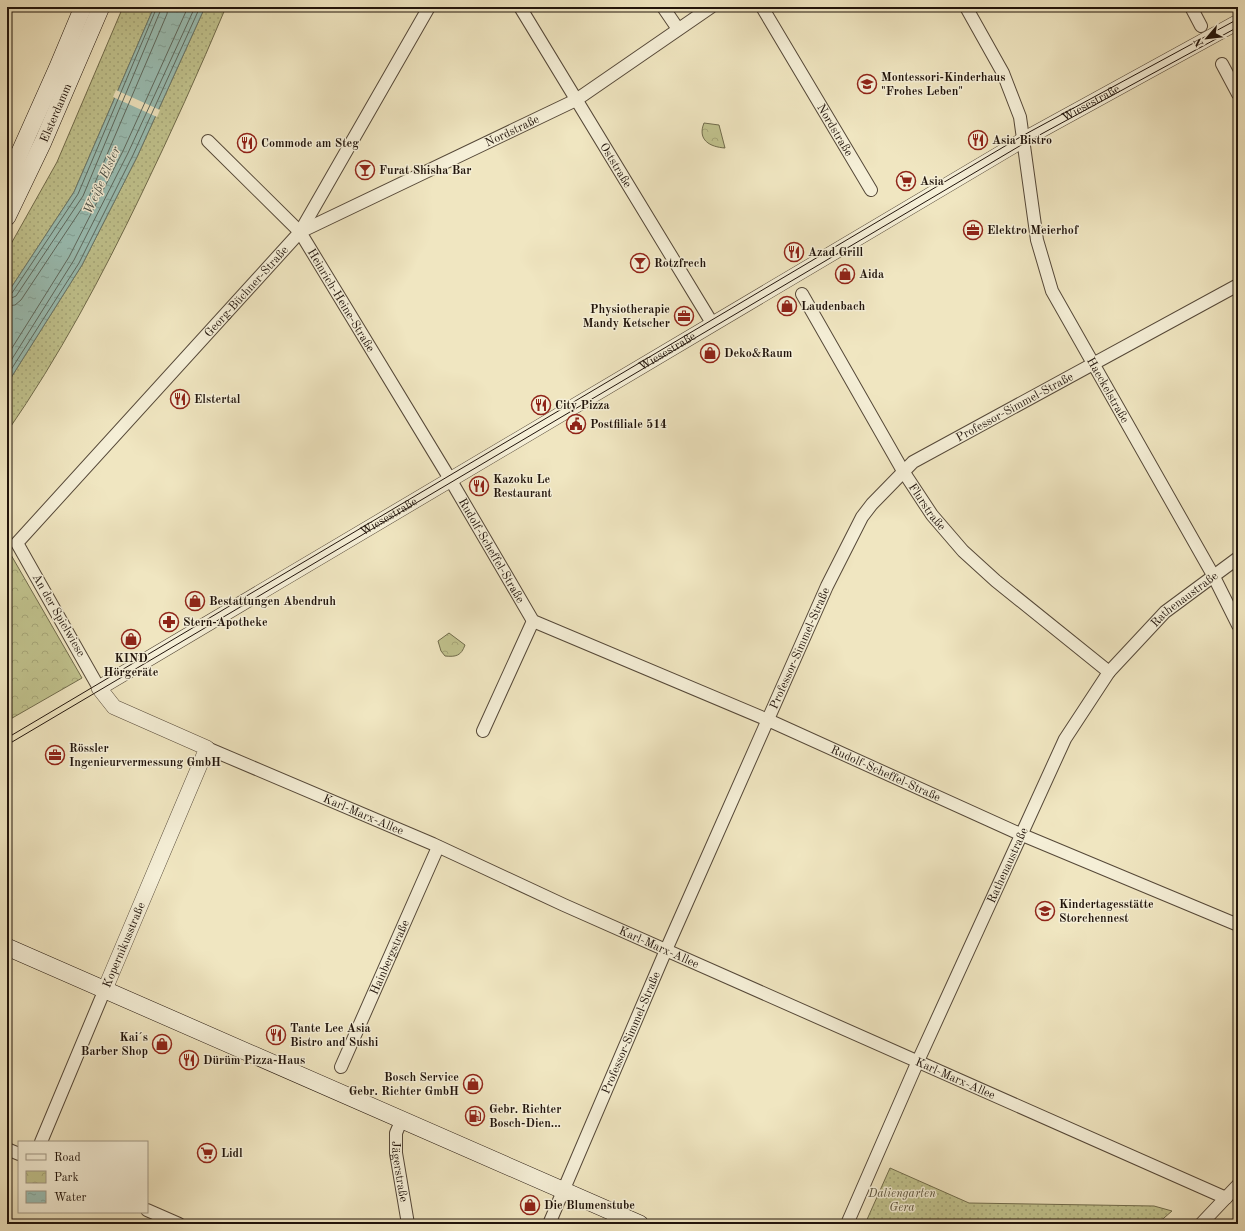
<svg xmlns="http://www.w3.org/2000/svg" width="1245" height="1231" font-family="'Old Standard TT',serif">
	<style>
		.grass { fill: url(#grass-dots); stroke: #716c4c }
		.park { fill: url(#park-crowns); stroke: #716c4c }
		.water { fill: url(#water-ripples); stroke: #6a7b71 }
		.pier { fill: #f0e6c1 }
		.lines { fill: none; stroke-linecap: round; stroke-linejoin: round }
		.shore { stroke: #5e6a60; stroke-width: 1 }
		.minor-casing { stroke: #554838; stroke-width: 14 }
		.tertiary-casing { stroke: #554838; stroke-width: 16 }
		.secondary-casing { stroke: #21140b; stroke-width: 18 }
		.minor { stroke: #f5efd7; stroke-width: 12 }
		.tertiary { stroke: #f5efd7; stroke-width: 15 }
		.secondary { stroke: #f5efd7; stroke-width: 17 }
		.tram { stroke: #21140b; stroke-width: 1 }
		.labels { text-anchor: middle; stroke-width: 3; stroke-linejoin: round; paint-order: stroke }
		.poi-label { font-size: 12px; font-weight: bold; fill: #21140b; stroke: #f5efd7; text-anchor: start }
		.street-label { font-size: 12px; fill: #21140b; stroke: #f5efd7 }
		.park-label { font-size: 12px; font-style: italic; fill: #595139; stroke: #f5efd7 }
		.water-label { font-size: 13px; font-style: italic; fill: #4b5046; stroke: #f5efd7 }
	</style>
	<defs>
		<pattern id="grass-dots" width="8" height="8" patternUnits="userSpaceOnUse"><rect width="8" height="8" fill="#c1c38e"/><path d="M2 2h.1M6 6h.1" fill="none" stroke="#a6a779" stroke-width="1.8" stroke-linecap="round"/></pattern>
		<pattern id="park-crowns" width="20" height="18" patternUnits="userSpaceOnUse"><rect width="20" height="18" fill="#c1c38e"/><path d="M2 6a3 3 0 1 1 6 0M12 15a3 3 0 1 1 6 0" fill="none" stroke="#a6a779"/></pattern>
		<pattern id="water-ripples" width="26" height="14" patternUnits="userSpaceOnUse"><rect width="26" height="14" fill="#9abfb5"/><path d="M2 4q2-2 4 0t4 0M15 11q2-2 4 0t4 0" fill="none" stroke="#84a39a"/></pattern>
	</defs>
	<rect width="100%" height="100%" fill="#f0e6c1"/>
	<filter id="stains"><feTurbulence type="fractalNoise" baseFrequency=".005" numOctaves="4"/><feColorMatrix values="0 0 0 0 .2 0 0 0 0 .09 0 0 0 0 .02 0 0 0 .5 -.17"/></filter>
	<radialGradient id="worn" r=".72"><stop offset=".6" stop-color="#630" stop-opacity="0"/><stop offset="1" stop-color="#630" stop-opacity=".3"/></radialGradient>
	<g class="grass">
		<path d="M123 7H154L74 192 7 294V251L57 162Z"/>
		<path d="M205 7H226C199 71 171 133 141 195 102 276 59 357 7 432V384L82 265 137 157Z"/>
		<path d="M890 1168 969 1203 1154 1206 1172 1211 1157 1224H865Z"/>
	</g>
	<g class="park">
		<path d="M704 123 719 125 725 148C710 147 697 140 704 123Z"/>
		<path d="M7 548 82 678 7 721Z"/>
		<path d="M449 633 465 645C461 656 456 657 445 656L441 651 438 641Z"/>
	</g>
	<path class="water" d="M154 7H205L137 157 82 265 7 384V294L74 192Z"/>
	<path class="pier" d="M116 90 160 110 157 117 113 97Z"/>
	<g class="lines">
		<g class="shore">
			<path d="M7 295 12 293 78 194 157 7"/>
			<path d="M7 300 16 296 83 196 162 7"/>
			<path d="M7 306 15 305 21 300 88 199 167 14 168 7"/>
			<path d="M7 356 69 257 123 151 188 7"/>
			<path d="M7 367 74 260 128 153 195 7"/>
			<path d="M7 376 79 263 133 155 200 7"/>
		</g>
		<defs>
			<g id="minor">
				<path id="s1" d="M520 7 712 323"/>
				<path d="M663 7 678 29"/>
				<path id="s2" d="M762 7 871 190"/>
				<path id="s3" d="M966 7 1003 73 1020 117 1037 240 1052 291 1213 575 1238 625"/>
				<path d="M1191 7 1201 26"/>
				<path d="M1222 64 1238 94"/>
				<path id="s4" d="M208 141 300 232 450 479 533 621 768 720 1020 834 1238 925"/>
				<path id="s5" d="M300 232 576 100 711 7"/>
				<path id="s6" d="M802 294 903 471 932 515 963 551 996 581 1109 672"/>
				<path id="s7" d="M99 688 17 543 300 232 429 7"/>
				<path d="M483 731 533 621"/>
				<path id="s8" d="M207 748 433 844 564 905 1226 1198"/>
				<path id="s9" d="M341 1067 438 847"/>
				<path id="s10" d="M402 1119 396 1133V1153L408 1224"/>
				<path d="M41 1142 105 989"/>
				<path d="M7 1149 19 1154"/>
				<path d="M147 1210 179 1224"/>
				<path id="s11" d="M549 1224 666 950 827 586 862 517 872 504 913 462 1238 285"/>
				<path id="s12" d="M847 1224 918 1061 1065 739 1109 672 1165 612 1238 558"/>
				<path d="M1201 1224 1238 1185"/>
			</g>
			<g id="tertiary">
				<path id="s13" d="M105 989 207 748 114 707 99 688 1023 140 1238 22"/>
			</g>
			<g id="secondary">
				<path d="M7 181 57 69 83 7"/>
				<path id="s14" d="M7 217 43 142 101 7"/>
				<path d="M7 947 640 1224"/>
			</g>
		</defs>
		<use href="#minor" class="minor-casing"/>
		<use href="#tertiary" class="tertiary-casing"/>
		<use href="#secondary" class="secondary-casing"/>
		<use href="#minor" class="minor"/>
		<use href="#tertiary" class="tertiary"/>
		<use href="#secondary" class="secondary"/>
		<g class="tram">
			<path d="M7 738 1022 136 1238 19"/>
			<path d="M7 745 1023 144 1238 27"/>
		</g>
	</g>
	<defs>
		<symbol id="school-ring" viewBox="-11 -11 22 22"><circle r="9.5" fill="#f5efd7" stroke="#8f2418" stroke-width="1.5"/><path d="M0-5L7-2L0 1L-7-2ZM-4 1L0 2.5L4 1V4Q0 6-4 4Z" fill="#8f2418"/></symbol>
		<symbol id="restaurant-ring" viewBox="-11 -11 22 22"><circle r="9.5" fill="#f5efd7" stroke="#8f2418" stroke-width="1.5"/><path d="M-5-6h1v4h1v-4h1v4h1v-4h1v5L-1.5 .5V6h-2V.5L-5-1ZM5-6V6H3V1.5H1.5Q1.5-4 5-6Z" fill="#8f2418"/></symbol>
		<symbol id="bar-ring" viewBox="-11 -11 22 22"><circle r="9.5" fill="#f5efd7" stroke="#8f2418" stroke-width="1.5"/><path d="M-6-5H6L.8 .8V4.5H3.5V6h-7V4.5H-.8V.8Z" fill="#8f2418"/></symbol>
		<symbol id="supermarket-ring" viewBox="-11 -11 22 22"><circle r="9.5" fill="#f5efd7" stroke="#8f2418" stroke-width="1.5"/><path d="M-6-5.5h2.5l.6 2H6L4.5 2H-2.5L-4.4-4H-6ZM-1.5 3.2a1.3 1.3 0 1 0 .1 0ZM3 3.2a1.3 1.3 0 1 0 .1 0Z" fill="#8f2418"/></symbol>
		<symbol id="office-ring" viewBox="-11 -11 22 22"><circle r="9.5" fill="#f5efd7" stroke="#8f2418" stroke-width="1.5"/><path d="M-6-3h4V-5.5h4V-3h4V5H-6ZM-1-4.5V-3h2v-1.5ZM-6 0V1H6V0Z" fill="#8f2418"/></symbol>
		<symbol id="shop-ring" viewBox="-11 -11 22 22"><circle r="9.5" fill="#f5efd7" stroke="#8f2418" stroke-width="1.5"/><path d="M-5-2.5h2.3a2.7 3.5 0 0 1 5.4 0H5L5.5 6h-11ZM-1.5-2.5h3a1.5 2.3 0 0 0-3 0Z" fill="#8f2418"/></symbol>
		<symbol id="civic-ring" viewBox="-11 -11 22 22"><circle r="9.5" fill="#f5efd7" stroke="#8f2418" stroke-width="1.5"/><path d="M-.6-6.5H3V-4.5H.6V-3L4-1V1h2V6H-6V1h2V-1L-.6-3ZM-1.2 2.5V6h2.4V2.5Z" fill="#8f2418"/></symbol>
		<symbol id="pharmacy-ring" viewBox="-11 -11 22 22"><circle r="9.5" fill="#f5efd7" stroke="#8f2418" stroke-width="1.5"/><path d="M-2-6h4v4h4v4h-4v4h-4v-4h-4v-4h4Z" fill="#8f2418"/></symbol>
		<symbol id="fuel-ring" viewBox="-11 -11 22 22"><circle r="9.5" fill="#f5efd7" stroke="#8f2418" stroke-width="1.5"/><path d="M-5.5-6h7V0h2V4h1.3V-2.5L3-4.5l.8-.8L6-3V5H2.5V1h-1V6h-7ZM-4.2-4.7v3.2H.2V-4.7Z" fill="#8f2418"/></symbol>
	</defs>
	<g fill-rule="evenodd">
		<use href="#school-ring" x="856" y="73" width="22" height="22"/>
		<use href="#restaurant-ring" x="967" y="129" width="22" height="22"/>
		<use href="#restaurant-ring" x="236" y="132" width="22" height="22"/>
		<use href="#bar-ring" x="354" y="159" width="22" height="22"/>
		<use href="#supermarket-ring" x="895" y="170" width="22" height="22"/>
		<use href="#office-ring" x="962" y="219" width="22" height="22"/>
		<use href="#restaurant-ring" x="783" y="241" width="22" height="22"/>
		<use href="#bar-ring" x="629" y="252" width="22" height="22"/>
		<use href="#shop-ring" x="834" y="263" width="22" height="22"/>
		<use href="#shop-ring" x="776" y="295" width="22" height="22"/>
		<use href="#office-ring" x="673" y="305" width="22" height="22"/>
		<use href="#shop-ring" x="699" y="342" width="22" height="22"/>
		<use href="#restaurant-ring" x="169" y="388" width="22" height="22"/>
		<use href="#restaurant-ring" x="530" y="394" width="22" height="22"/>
		<use href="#civic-ring" x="565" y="413" width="22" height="22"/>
		<use href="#restaurant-ring" x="468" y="475" width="22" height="22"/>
		<use href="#shop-ring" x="184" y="590" width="22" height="22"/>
		<use href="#pharmacy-ring" x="158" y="611" width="22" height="22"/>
		<use href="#shop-ring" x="120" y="628" width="22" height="22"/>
		<use href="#office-ring" x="44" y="744" width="22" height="22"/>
		<use href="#school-ring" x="1034" y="900" width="22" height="22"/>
		<use href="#restaurant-ring" x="265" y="1024" width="22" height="22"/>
		<use href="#shop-ring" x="151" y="1033" width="22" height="22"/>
		<use href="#restaurant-ring" x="178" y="1049" width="22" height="22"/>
		<use href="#shop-ring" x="462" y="1073" width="22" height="22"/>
		<use href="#fuel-ring" x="464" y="1105" width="22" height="22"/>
		<use href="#supermarket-ring" x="196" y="1142" width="22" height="22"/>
		<use href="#shop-ring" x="519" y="1194" width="22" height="22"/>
	</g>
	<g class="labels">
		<g class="poi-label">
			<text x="881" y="81">Montessori-Kinderhaus<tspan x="881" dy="14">"Frohes Leben"</tspan></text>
			<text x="992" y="144">Asia Bistro</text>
			<text x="261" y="147">Commode am Steg</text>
			<text x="379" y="174">Furat Shisha Bar</text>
			<text x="920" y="185">Asia</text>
			<text x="987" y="234">Elektro Meierhof</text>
			<text x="808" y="256">Azad Grill</text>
			<text x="654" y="267">Rotzfrech</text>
			<text x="859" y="278">Aida</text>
			<text x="801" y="310">Laudenbach</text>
			<text x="670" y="313" text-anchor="end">Physiotherapie<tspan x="670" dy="14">Mandy Ketscher</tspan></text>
			<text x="724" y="357">Deko&amp;Raum</text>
			<text x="194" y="403">Elstertal</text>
			<text x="555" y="409">City Pizza</text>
			<text x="590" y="428">Postfiliale 514</text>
			<text x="493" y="483">Kazoku Le<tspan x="493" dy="14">Restaurant</tspan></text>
			<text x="209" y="605">Bestattungen Abendruh</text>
			<text x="183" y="626">Stern-Apotheke</text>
			<text x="131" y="662" text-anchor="middle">KIND<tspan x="131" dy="14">Hörgeräte</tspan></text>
			<text x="69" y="752">Rössler<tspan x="69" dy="14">Ingenieurvermessung GmbH</tspan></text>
			<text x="1059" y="908">Kindertagesstätte<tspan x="1059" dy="14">Storchennest</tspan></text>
			<text x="290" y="1032">Tante Lee Asia<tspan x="290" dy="14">Bistro and Sushi</tspan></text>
			<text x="148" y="1041" text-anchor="end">Kai´s<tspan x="148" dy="14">Barber Shop</tspan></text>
			<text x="203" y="1064">Dürüm Pizza-Haus</text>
			<text x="459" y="1081" text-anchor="end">Bosch Service<tspan x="459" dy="14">Gebr. Richter GmbH</tspan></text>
			<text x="489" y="1113">Gebr. Richter<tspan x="489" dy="14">Bosch-Dien...</tspan></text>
			<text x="221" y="1157">Lidl</text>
			<text x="544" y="1209">Die Blumenstube</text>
		</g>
		<g class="street-label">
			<text dy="4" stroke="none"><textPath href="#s13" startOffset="1539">Wiesestraße</textPath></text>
			<text dy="4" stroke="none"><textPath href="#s14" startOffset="115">Elsterdamm</textPath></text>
			<text dy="4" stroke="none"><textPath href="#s2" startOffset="143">Nordstraße</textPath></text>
			<text dy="4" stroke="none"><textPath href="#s5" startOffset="235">Nordstraße</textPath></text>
			<text dy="4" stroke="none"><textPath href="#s1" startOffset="185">Oststraße</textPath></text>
			<text dy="4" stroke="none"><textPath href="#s7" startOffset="507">Georg-Büchner-Straße</textPath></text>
			<text dy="4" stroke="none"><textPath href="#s4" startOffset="209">Heinrich-Heine-Straße</textPath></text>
			<text dy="4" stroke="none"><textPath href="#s13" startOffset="1048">Wiesestraße</textPath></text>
			<text dy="4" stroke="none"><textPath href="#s3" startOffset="414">Haeckelstraße</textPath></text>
			<text dy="4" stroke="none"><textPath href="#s11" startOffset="964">Professor-Simmel-Straße</textPath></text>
			<text dy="4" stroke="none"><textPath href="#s6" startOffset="247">Flurstraße</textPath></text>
			<text dy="4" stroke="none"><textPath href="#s13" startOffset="724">Wiesestraße</textPath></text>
			<text dy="4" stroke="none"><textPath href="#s4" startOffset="501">Rudolf-Scheffel-Straße</textPath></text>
			<text dy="4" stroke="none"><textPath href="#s12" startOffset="717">Rathenaustraße</textPath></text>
			<text transform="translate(59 615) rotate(60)" y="4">An der Spielwiese</text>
			<text dy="4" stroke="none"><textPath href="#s11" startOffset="628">Professor-Simmel-Straße</textPath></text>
			<text dy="4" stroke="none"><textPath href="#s4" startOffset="967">Rudolf-Scheffel-Straße</textPath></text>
			<text dy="4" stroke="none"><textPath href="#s8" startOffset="170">Karl-Marx-Allee</textPath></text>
			<text dy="4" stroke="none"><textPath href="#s12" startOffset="393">Rathenaustraße</textPath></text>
			<text dy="4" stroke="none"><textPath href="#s13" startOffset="48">Kopernikusstraße</textPath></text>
			<text dy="4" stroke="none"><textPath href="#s8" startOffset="494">Karl-Marx-Allee</textPath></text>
			<text dy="4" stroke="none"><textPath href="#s9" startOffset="120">Hainbergstraße</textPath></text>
			<text dy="4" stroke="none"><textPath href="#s11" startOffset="208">Professor-Simmel-Straße</textPath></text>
			<text dy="4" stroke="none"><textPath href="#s8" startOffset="818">Karl-Marx-Allee</textPath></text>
			<text dy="4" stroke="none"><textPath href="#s10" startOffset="54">Jägerstraße</textPath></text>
		</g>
		<g class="park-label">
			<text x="902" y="1197">Daliengarten<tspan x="902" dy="14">Gera</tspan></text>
		</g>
		<g class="water-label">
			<text transform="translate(101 180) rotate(-66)" y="5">Weiße Elster</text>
		</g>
	</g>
	<rect width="1245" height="1231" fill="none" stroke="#f0e6c1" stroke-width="24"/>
	<rect x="8" y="8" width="1229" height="1215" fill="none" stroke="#21140b" stroke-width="2"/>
	<rect x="12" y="12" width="1221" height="1207" fill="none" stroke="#21140b"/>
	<rect x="18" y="1141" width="130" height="72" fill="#f5efd7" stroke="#a09785"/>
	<rect x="26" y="1154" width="20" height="6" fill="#f5efd7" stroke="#a09785"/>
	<text x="54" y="1161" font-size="12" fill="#21140b">Road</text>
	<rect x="26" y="1171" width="20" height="12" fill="url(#park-crowns)" stroke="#a09785"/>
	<text x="54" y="1181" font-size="12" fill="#21140b">Park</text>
	<rect x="26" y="1191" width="20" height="12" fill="url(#water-ripples)" stroke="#a09785"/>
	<text x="54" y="1201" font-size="12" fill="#21140b">Water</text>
	<g transform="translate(1207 38) rotate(242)" stroke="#f5efd7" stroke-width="3" paint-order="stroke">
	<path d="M0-3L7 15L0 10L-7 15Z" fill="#21140b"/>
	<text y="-6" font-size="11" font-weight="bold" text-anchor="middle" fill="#21140b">N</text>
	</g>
	<rect width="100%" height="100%" filter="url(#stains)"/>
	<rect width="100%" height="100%" fill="url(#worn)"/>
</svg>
